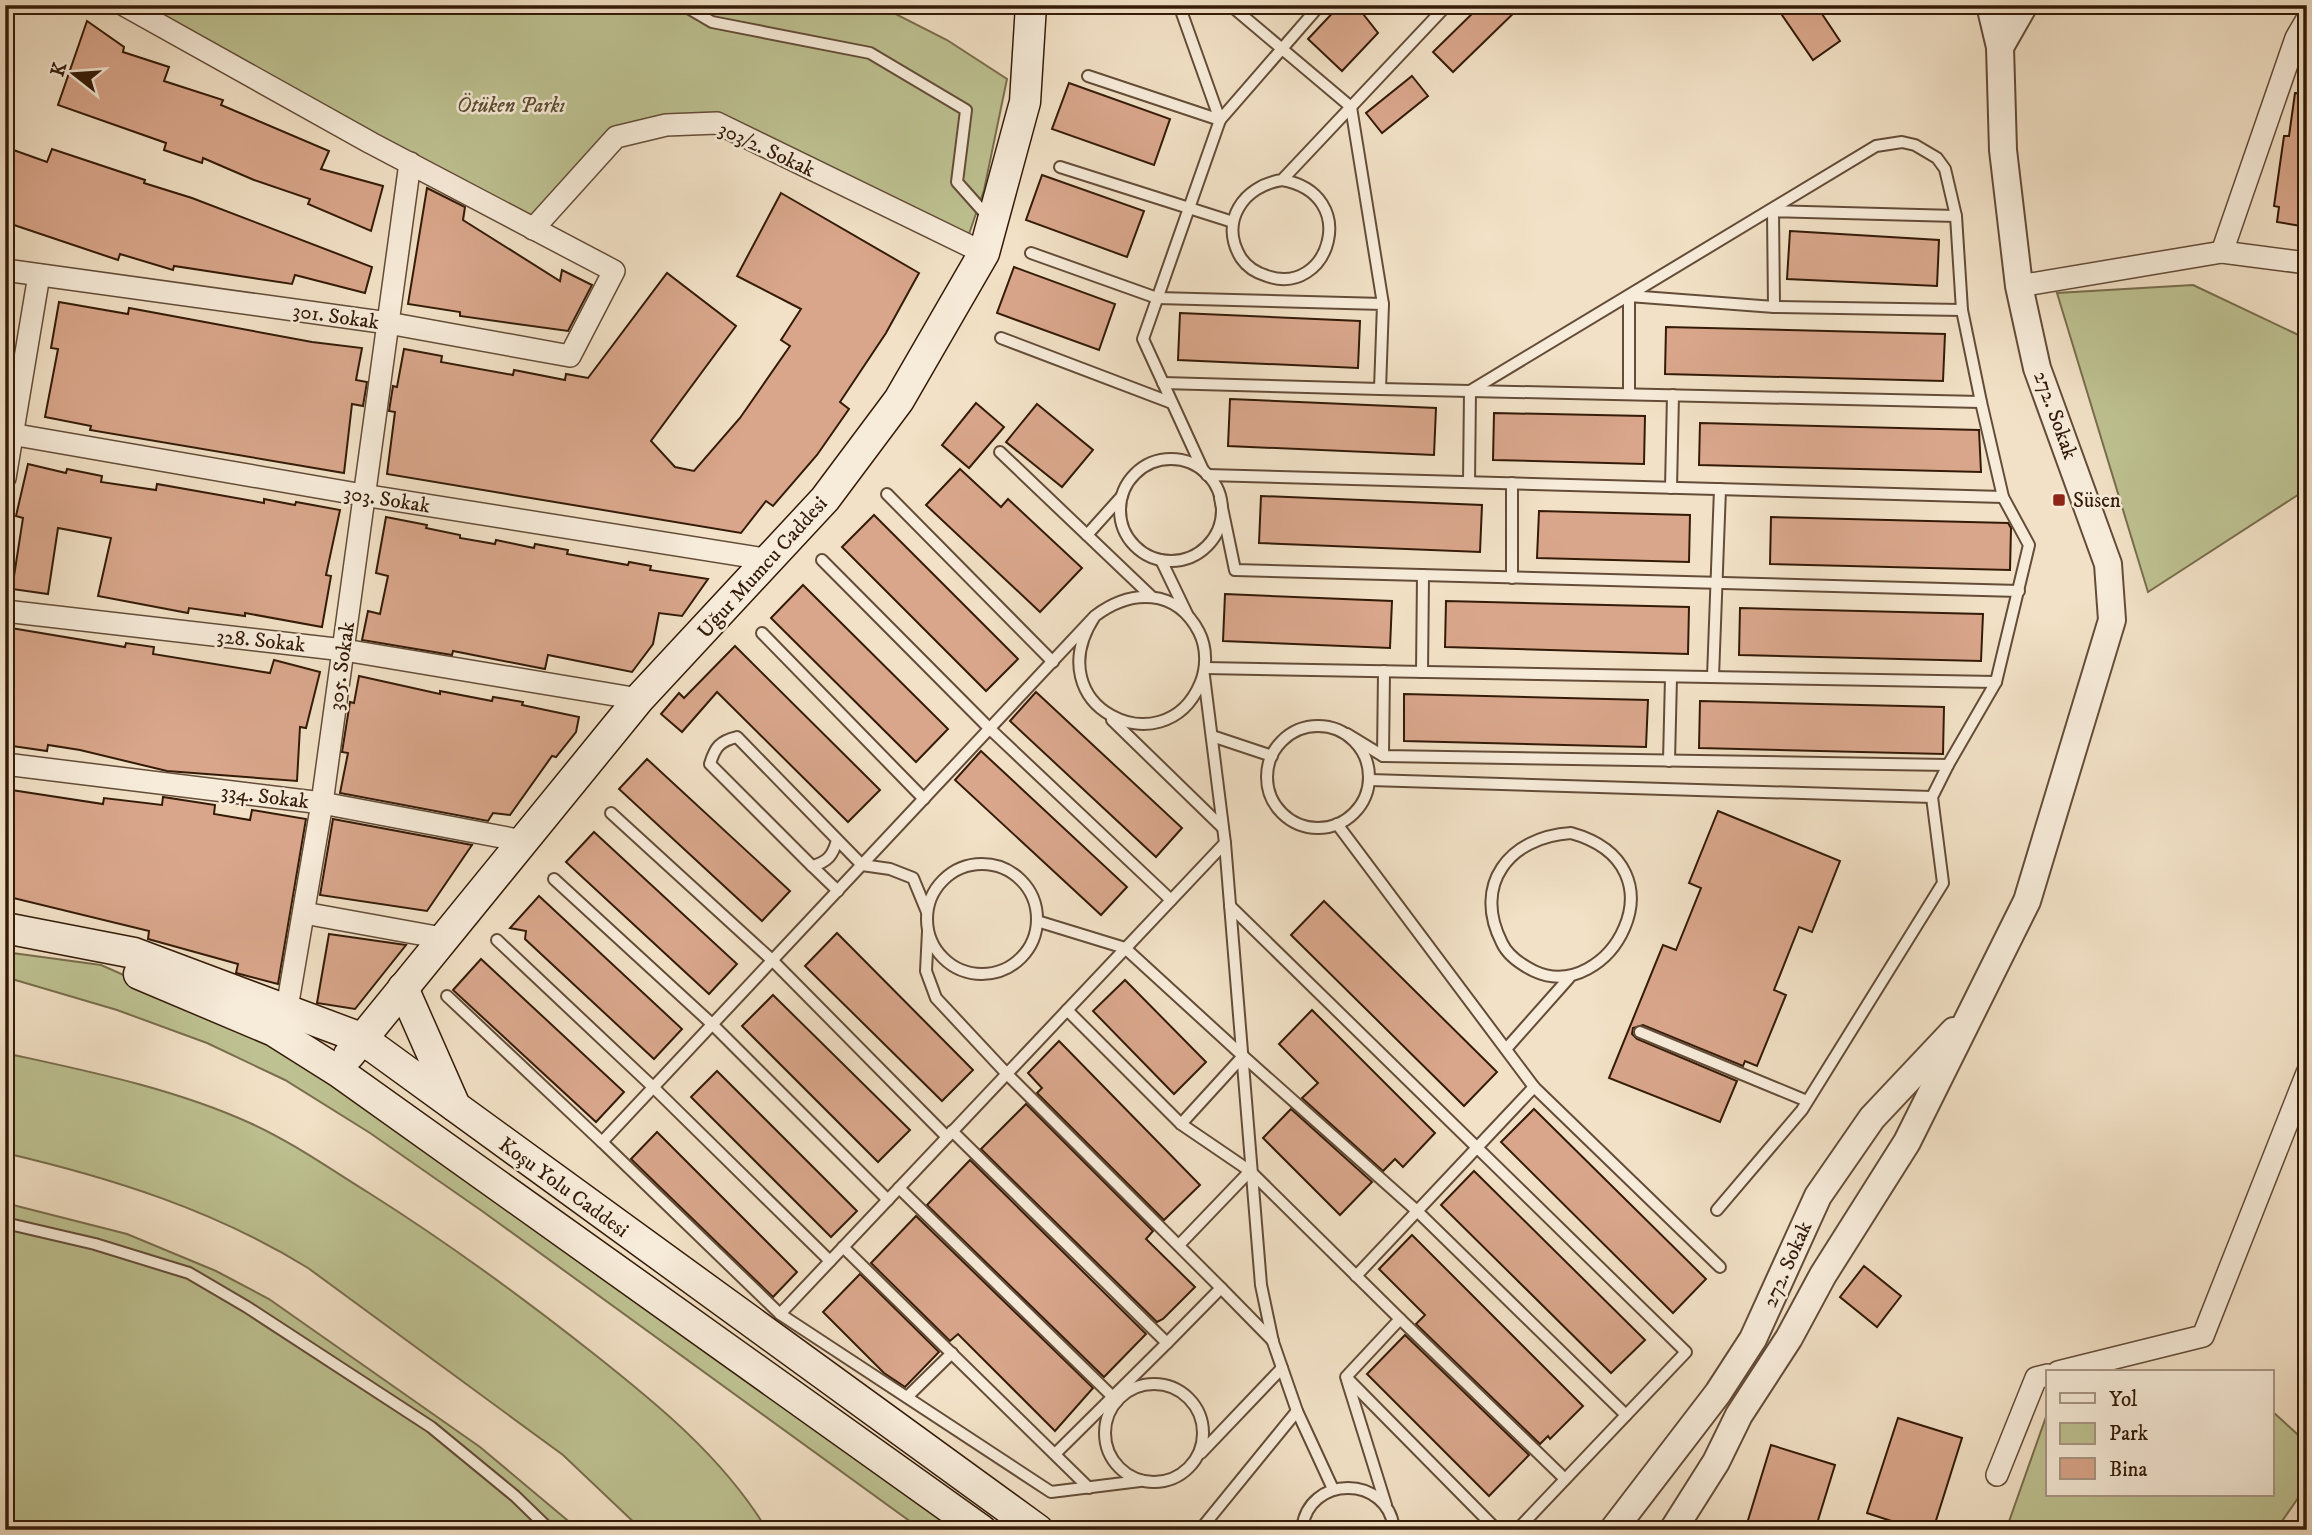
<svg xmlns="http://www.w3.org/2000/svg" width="2312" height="1535" font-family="'IM FELL DW Pica',serif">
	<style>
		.green { fill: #bec292; stroke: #796e4d; stroke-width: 2 }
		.building { fill: #d9a68b; stroke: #341b08; stroke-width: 2 }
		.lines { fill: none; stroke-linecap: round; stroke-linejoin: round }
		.service-casing { stroke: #644c38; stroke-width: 14 }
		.minor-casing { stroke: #644c38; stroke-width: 24 }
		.tertiary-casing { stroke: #644c38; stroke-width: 30 }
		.secondary-casing { stroke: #341b08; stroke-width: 33 }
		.service { stroke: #f7ecda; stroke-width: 10 }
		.minor { stroke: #f7ecda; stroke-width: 21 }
		.tertiary { stroke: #f7ecda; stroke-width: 26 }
		.secondary { stroke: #f7ecda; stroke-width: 30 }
		.poi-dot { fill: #8f2418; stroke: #f7ecda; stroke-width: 2.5 }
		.labels { text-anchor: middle; stroke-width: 5; stroke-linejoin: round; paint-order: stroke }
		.park-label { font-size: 21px; font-style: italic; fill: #5d4d31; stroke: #f7ecda }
		.street-label { font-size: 21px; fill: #341b08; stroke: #f7ecda }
		.poi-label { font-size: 21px; fill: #341b08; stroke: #f7ecda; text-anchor: start }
	</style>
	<rect width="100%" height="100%" fill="#f2e1c6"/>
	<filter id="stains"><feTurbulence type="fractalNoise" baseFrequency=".00286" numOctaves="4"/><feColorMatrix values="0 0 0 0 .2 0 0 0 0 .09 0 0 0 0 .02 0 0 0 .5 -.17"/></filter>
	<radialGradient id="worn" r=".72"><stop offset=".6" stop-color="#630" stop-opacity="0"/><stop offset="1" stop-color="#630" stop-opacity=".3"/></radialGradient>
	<g class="green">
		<path d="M124 5H878L947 40 1007 79 984 190 969 234 717 123 616 137 533 229Z"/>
		<path d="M2193 285 2307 339V489L2148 592 2057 293Z"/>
		<path d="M5 952 101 965 235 1024 333 1082 967 1530H922L482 1211 370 1133 285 1080 207 1043 117 1010 5 977Z"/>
		<path d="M5 1053C87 1071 173 1088 250 1123 292 1142 330 1169 369 1193 445 1241 518 1294 589 1350 655 1402 723 1457 767 1530H642L563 1455 308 1268C214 1210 112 1178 5 1153Z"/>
		<path d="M5 1203 127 1234 216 1271 269 1299 480 1447 579 1530H5Z"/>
		<path d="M2272 1411 2307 1443V1485L2276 1530H2006L2047 1414 2048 1495H2272Z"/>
	</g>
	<g class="building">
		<path d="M1340 5H1356L1378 33 1342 71 1308 39Z"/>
		<path d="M1481 5H1522L1453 72 1433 52Z"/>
		<path d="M1775 5H1816L1840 41 1813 60Z"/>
		<path d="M87 21 124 47 123 52 169 67 164 81 223 100 221 105 329 151 321 169 383 186 371 231 308 204 310 199 254 180 203 158 202 163 164 150 166 143 58 105Z"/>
		<path d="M1412 76 1428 96 1382 133 1366 113Z"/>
		<path d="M1069 83 1170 119 1154 165 1052 129Z"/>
		<path d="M2295 93 2307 94V227L2277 222 2279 207 2274 206 2284 136H2289Z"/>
		<path d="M5 147 47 162 52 149 145 180 144 183 192 198 372 267 365 293 295 275 292 284 174 266 173 270 120 254 118 260 5 222Z"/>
		<path d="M1042 175 1144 211 1127 257 1026 220Z"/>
		<path d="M427 188 465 207 463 220 560 281 562 270 592 285 568 331 460 316V312L408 304Z"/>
		<path d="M781 193 919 273 886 333 840 402 849 409 817 455 773 506 766 501 741 533 387 474 395 412 389 411 393 386 397 387 404 349 442 356 441 362 513 375 514 370 565 380 566 374 588 378 667 273 736 326 651 441 675 467 694 471 740 418 790 346 781 340 801 309 737 276Z"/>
		<path d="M1790 231 1939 240 1937 286 1787 279Z"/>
		<path d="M1014 267 1115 304 1099 350 997 313Z"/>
		<path d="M59 302 128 314 129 308 312 342 362 348 356 380 367 382 363 406 352 404 344 473 90 430 91 426 45 417 58 349 51 348Z"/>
		<path d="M1180 313 1360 321 1358 368 1178 360Z"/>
		<path d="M1666 327 1945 334 1943 381 1665 374Z"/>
		<path d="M1230 399 1436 408 1434 455 1228 446Z"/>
		<path d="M976 403 1004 427 969 468 942 445Z"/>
		<path d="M1037 404 1093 450 1062 487 1006 442Z"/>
		<path d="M1494 413 1645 416 1644 464 1493 460Z"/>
		<path d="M1700 423 1979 430 1981 472 1699 465Z"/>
		<path d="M28 464 66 473 67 469 102 476 101 482 156 490 157 484 264 503V499L295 505 296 502 340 510 326 575 331 576 322 627 245 613V616L189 608 188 613 98 596 111 538 58 528 48 594 12 589 23 518 16 516Z"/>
		<path d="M960 469 1001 507 1008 499 1082 568 1040 612 926 505Z"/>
		<path d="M1261 496 1482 505 1480 552 1259 543Z"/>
		<path d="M1539 511 1690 515 1689 562 1537 558Z"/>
		<path d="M874 515 1018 659 986 691 842 547Z"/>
		<path d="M386 517 427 525 426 528 460 535V538L495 544 496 540 534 548 535 544 568 550 567 554 628 565 629 562 651 566 650 570 708 579 682 616 659 613 653 644 632 672 548 655 545 669 453 651 452 655 362 640 368 611 380 614 388 576 376 573Z"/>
		<path d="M1771 517 2008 523 2011 528 2010 570 1770 564Z"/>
		<path d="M803 585 948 729 916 762 771 618Z"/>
		<path d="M1225 594 1392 601 1390 648 1223 641Z"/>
		<path d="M1446 601 1689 607 1688 654 1445 647Z"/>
		<path d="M1740 608 1983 614 1981 661 1739 655Z"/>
		<path d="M11 628 125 647 126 643 154 647 153 654 270 673 274 660 320 672 306 728 300 727 297 781 167 771 80 750 48 745 47 751 5 745V663Z"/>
		<path d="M735 646 880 790 848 822 717 692 682 732 661 714 679 693 684 698Z"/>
		<path d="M359 676 440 694V691L492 701 493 697 523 702 522 705 579 717 576 732 556 757 552 756 510 815 493 813 488 821 340 793 348 753 342 752 350 702 354 703Z"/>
		<path d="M1036 692 1182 828 1156 857 1010 721Z"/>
		<path d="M1404 694 1648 700 1646 747 1404 741Z"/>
		<path d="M1700 701 1944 707 1943 754 1699 748Z"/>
		<path d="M981 751 1127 887 1101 915 955 780Z"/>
		<path d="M647 759 790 891 762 921 619 789Z"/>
		<path d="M5 789 103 804 104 798 162 805 163 797 215 805 214 814 250 820 252 810 306 819 278 984 236 973 238 964 148 939 149 931 5 896Z"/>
		<path d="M1718 811 1840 861 1812 932 1799 927 1774 990 1786 995 1757 1066 1745 1061 1743 1066 1643 1025 1633 1028 1632 1034 1637 1039 1737 1081 1720 1122 1609 1078 1663 945 1676 950 1701 888 1689 883Z"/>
		<path d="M333 819 472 845 427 911 320 895Z"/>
		<path d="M594 832 737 964 709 994 566 862Z"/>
		<path d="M539 896 682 1029 654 1059 525 939 526 931 510 928Z"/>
		<path d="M1324 901 1497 1072 1464 1106 1291 935Z"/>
		<path d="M837 933 973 1070 942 1101 805 966Z"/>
		<path d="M329 934 406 945 355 1009 317 1003Z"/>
		<path d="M481 959 624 1092 596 1122 453 990Z"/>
		<path d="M1125 980 1206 1062 1174 1094 1093 1011Z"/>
		<path d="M773 995 910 1130 878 1162 742 1026Z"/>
		<path d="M1312 1010 1435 1133 1403 1167 1395 1159 1383 1171 1302 1098 1318 1083 1279 1044Z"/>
		<path d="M1059 1041 1200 1185 1164 1220 1037 1093 1042 1088 1028 1073Z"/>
		<path d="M717 1071 857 1211 831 1237 691 1097Z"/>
		<path d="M1026 1104 1153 1231 1146 1239 1195 1287 1163 1319 1157 1322 981 1149Z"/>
		<path d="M1291 1109 1372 1182 1340 1215 1263 1138Z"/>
		<path d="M1534 1109 1706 1279 1673 1313 1501 1142Z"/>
		<path d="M657 1132 797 1272 773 1297 631 1159Z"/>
		<path d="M970 1160 1146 1334 1104 1377 927 1205Z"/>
		<path d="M1474 1171 1645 1340 1611 1373 1441 1205Z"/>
		<path d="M916 1216 1093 1388 1055 1431 958 1334 950 1341 871 1263Z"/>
		<path d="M1412 1235 1583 1406 1550 1439 1548 1436 1540 1444 1416 1324 1425 1315 1379 1269Z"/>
		<path d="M1864 1266 1901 1296 1877 1327 1840 1297Z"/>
		<path d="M860 1274 939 1352 905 1387 884 1373 823 1312Z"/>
		<path d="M1405 1335 1529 1455 1489 1496 1367 1374Z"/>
		<path d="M1898 1418 1962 1438 1933 1530H1919L1867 1513Z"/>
		<path d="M1771 1445 1835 1465 1815 1530H1745Z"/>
	</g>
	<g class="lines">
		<defs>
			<g id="service">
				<path d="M683 5 712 22 870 53 966 110 957 182 989 218"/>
				<path d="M1179 5 1220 120"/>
				<path d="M1230 5 1351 107 1383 304"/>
				<path d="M1088 76 1220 120 1143 339 1203 470"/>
				<path d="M1220 120 1320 5"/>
				<path d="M1060 167 1233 222"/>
				<path d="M1282 180C1362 194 1329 298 1267 276 1257 273 1247 267 1241 258 1219 222 1243 186 1282 180L1447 5"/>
				<path d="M1031 253 1157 298 1383 304 1380 389 1163 383"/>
				<path d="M1774 307 1773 211 1956 216"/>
				<path d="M1001 338 1172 403"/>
				<path d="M1380 389 1981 402"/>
				<path d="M1629 394V296L1774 307 1962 310"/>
				<path d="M1000 452 1152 597"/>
				<circle cx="1171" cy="510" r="51"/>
				<path d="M1207 475 2003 497"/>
				<path d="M1671 488 1673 395"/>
				<path d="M887 494 1053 662"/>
				<path d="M1220 498 1235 570 2019 591"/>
				<path d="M1087 535 1122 496"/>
				<path d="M822 560 990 729 1171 900"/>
				<path d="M1161 560 1187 614"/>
				<path d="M1512 578V483"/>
				<path d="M762 633 924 799"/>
				<path d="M1205 668 1996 682"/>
				<path d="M1422 672 1423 575"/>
				<path d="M1713 677 1720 489"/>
				<path d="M1112 720 1223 828"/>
				<circle cx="1318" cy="777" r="51"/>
				<path d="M1347 734 1383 756 1948 765 1996 682 2029 545 2003 497 1981 402 1962 310 1956 216 1945 169 1937 158 1915 145 1902 142 1876 146 1470 391 1469 482"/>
				<path d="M1212 736 1272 756"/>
				<path d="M1383 756 1384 671"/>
				<path d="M1669 761 1671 677"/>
				<path d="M1370 780 1932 797"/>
				<path d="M611 813 772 960 947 1137"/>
				<path d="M1337 824 1534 1087 1720 1267"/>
				<path d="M1571 833C1689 866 1608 1006 1534 971 1522 965 1508 956 1502 943 1472 885 1509 837 1571 833Z"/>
				<path d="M837 840C833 855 828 862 812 866L710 764C715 747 720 741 737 737L862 865 890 869 913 878 927 912"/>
				<circle cx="982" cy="919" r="55"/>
				<path d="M812 866 838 891"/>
				<path d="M554 879 712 1024 888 1200"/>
				<path d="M1230 906 1686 1352 1517 1530"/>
				<path d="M1037 921 1125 948 1243 1056 1181 1124"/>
				<path d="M928 931 926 971 936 998 1007 1074 1221 1288 1167 1343"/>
				<path d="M497 940 653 1087 830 1261"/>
				<path d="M447 996 602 1142"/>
				<path d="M1067 1010 1181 1124 1250 1171 1400 1319 1346 1377 1497 1530"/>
				<path d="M1640 1032 1807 1101"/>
				<path d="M1506 1049 1569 978"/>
				<path d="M1243 1056 1417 1211 1626 1415"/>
				<path d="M952 1131 1167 1343 1055 1454"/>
				<path d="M899 1188 1117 1401"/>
				<path d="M1717 1210 1802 1110 1943 883 1932 797 1948 765"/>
				<path d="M5 1223 95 1244 189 1273 247 1307 431 1427 515 1496 550 1530"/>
				<path d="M1179 1245 1250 1171"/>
				<path d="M843 1247 1089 1488"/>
				<path d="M1356 1276 1534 1087"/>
				<path d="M1221 1288 1273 1341"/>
				<path d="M780 1314 602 1142 1095 616C1131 589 1176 588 1199 632 1207 648 1207 668 1200 684 1164 768 1035 707 1095 616"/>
				<path d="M1400 1319 1565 1479"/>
				<path d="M1347 1380 1386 1505"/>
				<circle cx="1154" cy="1433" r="49"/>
				<path d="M907 1397 952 1353"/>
				<path d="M1297 1411 1333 1489"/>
				<path d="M1201 1453 1282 1368"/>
				<path d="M1140 1481 1051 1492 780 1314 1225 843"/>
				<path d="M1200 1530 1297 1411 1273 1342 1261 1285 1225 843 1204 676"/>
				<path d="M1302 1530C1307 1474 1389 1474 1394 1530"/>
			</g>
			<g id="minor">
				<path d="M533 229 616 137 666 125 717 123 984 253"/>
				<path d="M2222 252 2296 38 2307 19"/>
				<path d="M5 270 388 323 570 356 614 271 371 143 124 5"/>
				<path d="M2019 286 2222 252 2307 263"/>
				<path d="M5 433 363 495 771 560"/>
				<path d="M5 478 39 275"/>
				<path d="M5 611 344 650 639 699"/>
				<path d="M5 764 322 803 523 841"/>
				<path d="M304 913 442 938"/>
				<path d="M287 1008 322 803 410 163"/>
				<path d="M2058 1372 2203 1336 2307 1073"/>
				<path d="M1997 1475 2036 1378 2048 1375"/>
			</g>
			<g id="tertiary">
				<path d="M2000 47 2024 5"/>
				<path d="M1613 1530 1718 1393 1753 1339 1818 1196 1872 1118 1954 1031"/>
				<path d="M1673 1530 1716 1462 1739 1415 1789 1338 1823 1275 1907 1142 2027 901 2112 620 2108 564 2037 368 2019 286 2003 150 2000 47 1990 5"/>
			</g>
			<g id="secondary">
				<path d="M5 928 134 953 361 1038 1038 1530"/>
				<path d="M139 974 274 1031 339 1072 981 1530"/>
				<path d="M403 988 455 1106"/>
				<path d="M349 1055 639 699 825 499 899 400 984 253 1025 102 1031 5"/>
			</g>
		</defs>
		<use href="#service" class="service-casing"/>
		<use href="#minor" class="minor-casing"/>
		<use href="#tertiary" class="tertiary-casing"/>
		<use href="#secondary" class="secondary-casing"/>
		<use href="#service" class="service"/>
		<use href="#minor" class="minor"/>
		<use href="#tertiary" class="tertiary"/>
		<use href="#secondary" class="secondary"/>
	</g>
	<rect class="poi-dot" x="2052" y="493" width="14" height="14" rx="3.5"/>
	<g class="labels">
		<g class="park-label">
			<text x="511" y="112">Ötüken Parkı</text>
		</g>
		<g class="street-label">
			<text transform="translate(767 149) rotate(25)" y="7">303/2. Sokak</text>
			<text transform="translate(336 316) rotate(8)" y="7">301. Sokak</text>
			<text transform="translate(2056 415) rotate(70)" y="7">272. Sokak</text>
			<text transform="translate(387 499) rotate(9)" y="7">303. Sokak</text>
			<text transform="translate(762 567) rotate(-48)" y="7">Uğur Mumcu Caddesi</text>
			<text transform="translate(261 640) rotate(6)" y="7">328. Sokak</text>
			<text transform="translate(341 666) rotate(-82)" y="7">305. Sokak</text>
			<text transform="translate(265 796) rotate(7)" y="7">334. Sokak</text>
			<text transform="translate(564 1187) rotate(36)" y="7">Koşu Yolu Caddesi</text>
			<text transform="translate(1787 1264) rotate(-66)" y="7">272. Sokak</text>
		</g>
		<g class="poi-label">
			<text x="2073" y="507">Süsen</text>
		</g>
	</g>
	<rect width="2312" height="1535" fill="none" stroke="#f2e1c6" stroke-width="28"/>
	<rect x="7" y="7" width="2298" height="1521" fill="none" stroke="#341b08" stroke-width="3.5"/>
	<rect x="14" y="14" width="2284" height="1507" fill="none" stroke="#341b08" stroke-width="2"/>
	<rect x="2046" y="1370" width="228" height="126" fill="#f7ecda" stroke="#a99886" stroke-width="2"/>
	<rect x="2060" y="1393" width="35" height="10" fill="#f7ecda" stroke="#a99886" stroke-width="2"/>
	<text x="2109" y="1406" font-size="21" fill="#341b08">Yol</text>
	<rect x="2060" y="1423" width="35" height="21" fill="#bec292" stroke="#a99886" stroke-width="2"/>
	<text x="2109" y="1440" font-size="21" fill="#341b08">Park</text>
	<rect x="2060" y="1458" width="35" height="21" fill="#d9a68b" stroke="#a99886" stroke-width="2"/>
	<text x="2109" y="1476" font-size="21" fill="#341b08">Bina</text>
	<g transform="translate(74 74) rotate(287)" stroke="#f7ecda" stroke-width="5" paint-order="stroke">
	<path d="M0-5L12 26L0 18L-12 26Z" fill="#341b08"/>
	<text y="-10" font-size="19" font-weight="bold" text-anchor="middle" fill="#341b08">K</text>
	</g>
	<rect width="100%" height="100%" filter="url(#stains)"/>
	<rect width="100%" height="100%" fill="url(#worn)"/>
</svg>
